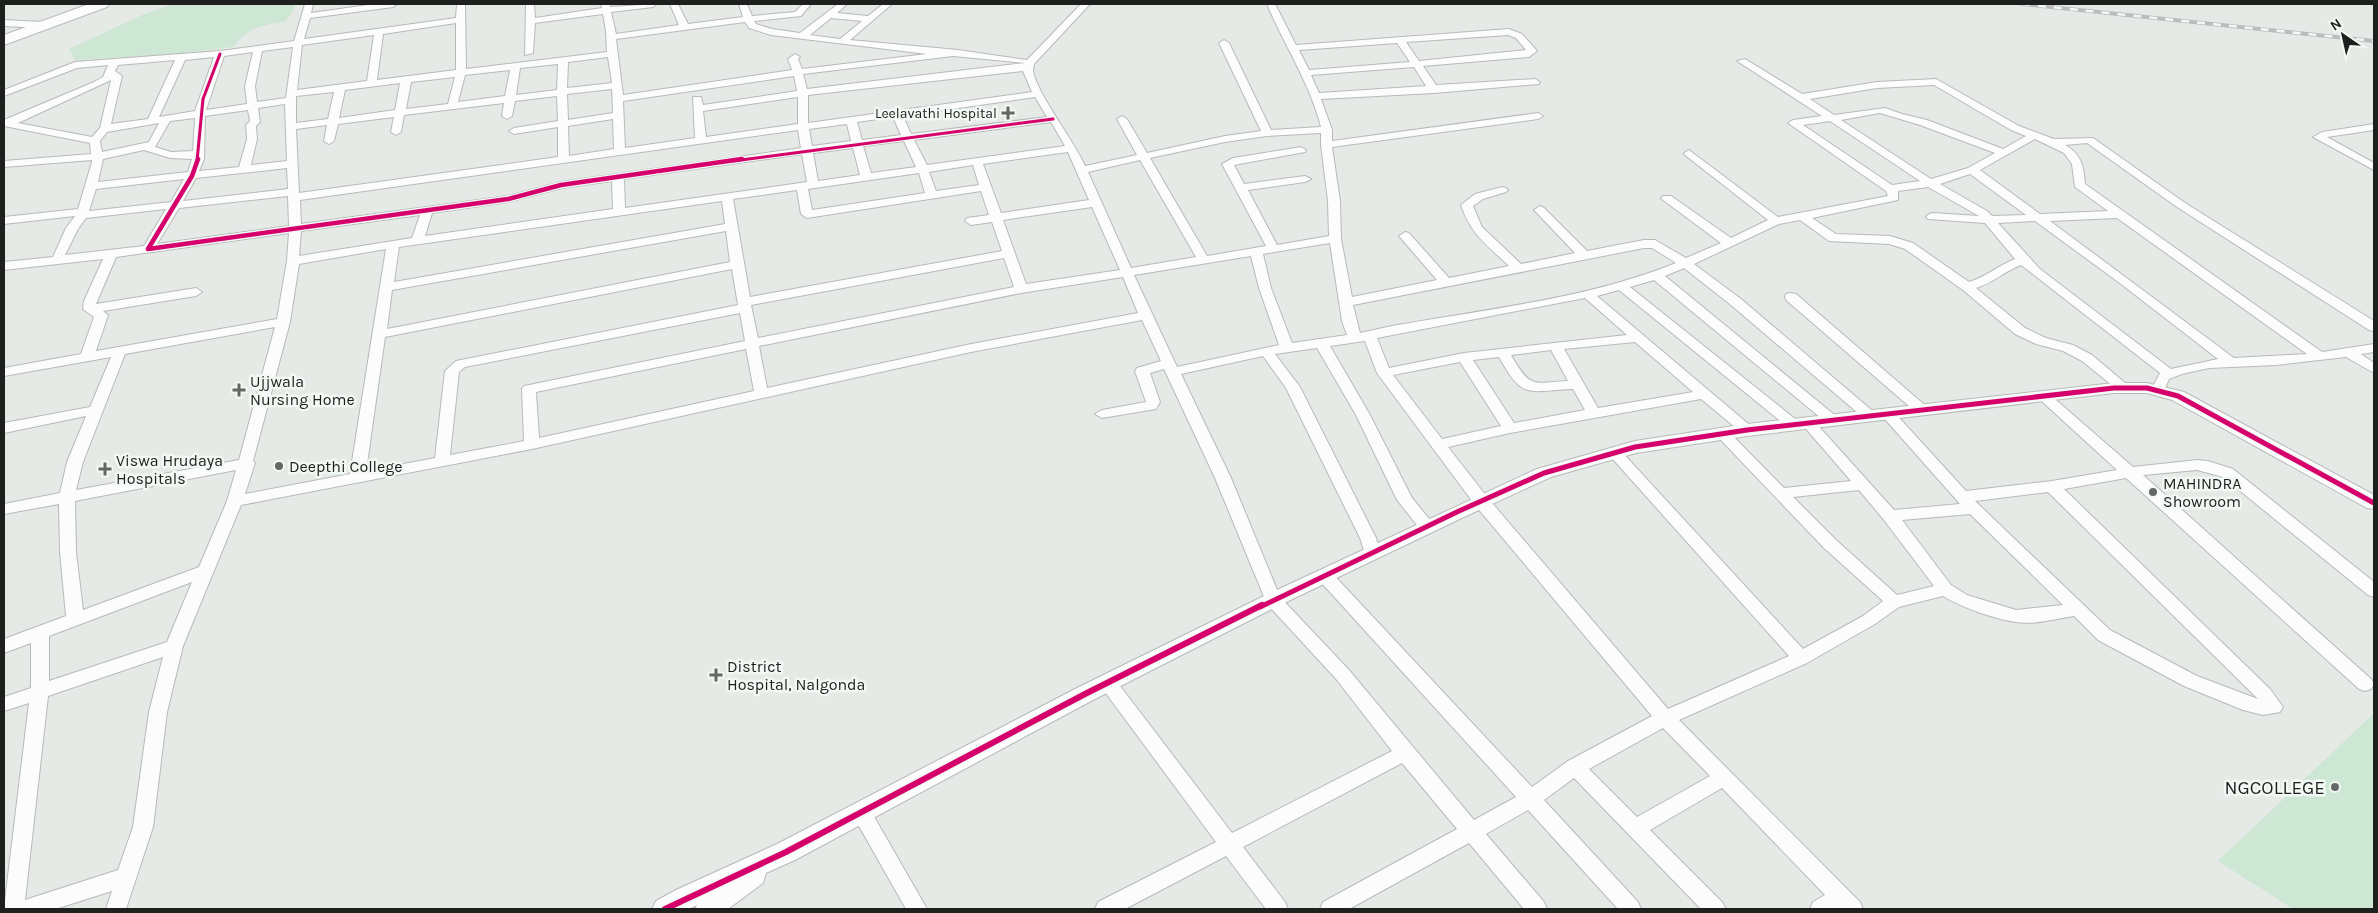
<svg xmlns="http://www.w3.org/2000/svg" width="2378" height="913" font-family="Karla,sans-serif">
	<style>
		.green { fill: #cee6d4 }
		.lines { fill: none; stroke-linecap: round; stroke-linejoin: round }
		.minor-casing { stroke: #b7bab7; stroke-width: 2 }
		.tertiary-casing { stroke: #b7bab7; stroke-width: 2 }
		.trunk-casing { stroke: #b7bab7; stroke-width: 2 }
		.minor { fill: #fbfcfb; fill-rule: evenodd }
		.tertiary { fill: #fbfcfb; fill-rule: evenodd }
		.trunk { fill: #fbfcfb; fill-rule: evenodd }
		.rail-casing { stroke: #bbbcbb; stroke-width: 4 }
		.rail { stroke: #f2f8f3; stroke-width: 2.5; stroke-dasharray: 8; stroke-linecap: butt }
		.cycleway-far3-casing { stroke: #f2f8f3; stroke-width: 5 }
		.cycleway-far2-casing { stroke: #f2f8f3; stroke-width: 7 }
		.cycleway-far1-casing { stroke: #f2f8f3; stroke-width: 8 }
		.cycleway-casing { stroke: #f2f8f3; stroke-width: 9 }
		.cycleway-far3 { stroke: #d6006c; stroke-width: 3 }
		.cycleway-far2 { stroke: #d6006c; stroke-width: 4.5 }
		.cycleway-far1 { stroke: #d6006c; stroke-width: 5 }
		.cycleway { stroke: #d6006c; stroke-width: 6 }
		.poi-dot { fill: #646764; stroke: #f2f8f3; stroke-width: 2 }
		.labels { text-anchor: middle; stroke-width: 5; stroke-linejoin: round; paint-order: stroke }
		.far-poi-label { font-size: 14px; fill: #1e201e; stroke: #f2f8f3; text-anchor: end }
		.poi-label { font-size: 16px; fill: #1e201e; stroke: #f2f8f3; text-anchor: start }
		.near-poi-label { font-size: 19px; fill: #1e201e; stroke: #f2f8f3; text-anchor: end }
	</style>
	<rect width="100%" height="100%" fill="#e6eae7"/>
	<g class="green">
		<path d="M171 4H295L294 10 285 22C262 25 248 27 233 47L176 54 75 60 69 49 140 16Z"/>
		<path d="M2374 713V909H2293L2218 861Z"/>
	</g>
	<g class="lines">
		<defs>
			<g id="minor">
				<path d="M305 4H313L311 13 375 4H397L393 7 310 18 304 39 456 18 457 4H465L466 69 607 52 606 31 603 14 535 23 533 53 525 55 526 4H534L535 18 602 8 601 4H609L610 7 657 4 653 7 611 12 616 34 679 25 670 4H678L688 24 743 17 739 4H747L752 16 795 12 803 4H811L801 16 754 21 756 24 772 29 800 33 838 4H847L837 13 868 16 883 4H892L850 40 958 50 1027 60 1081 4H1090L1035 63C1034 63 1033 70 1033 70 1035 91 1075 142 1085 166L1137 155 1117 119 1122 116 1127 119 1147 153 1225 136 1261 131 1219 43 1224 40 1229 43 1271 130 1321 127C1310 83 1284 45 1267 4H1275L1296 45 1509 29 1522 34 1537 51 1529 57 1423 66 1436 85 1535 79 1540 82 1539 84 1434 93 1321 99 1332 130V141L1538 113 1543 116 1538 119 1332 147 1340 201 1341 239 1352 297 1437 280 1399 236 1405 232 1409 233 1449 278 1509 266C1487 245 1471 235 1461 205L1475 194 1502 187 1506 188 1508 190 1506 192 1483 199 1473 206 1482 227 1521 264 1575 253 1536 212 1534 210 1540 206 1544 208 1587 251 1644 240H1655L1686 258 1721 243 1663 200 1661 198 1663 196H1671L1731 238 1768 220 1685 155 1684 153 1689 150 1778 217 1888 196 1886 191 1788 123 1793 120 1822 116 1737 61 1745 59 1802 94 1877 82 1936 79 2019 126 2054 139 2093 138 2185 203 2374 321V331L2369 330 2177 207 2087 143 2065 145C2081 154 2084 166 2085 184L2322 352 2374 344V352L2361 354 2374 363V373L2346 357 2276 365 2209 368 2182 374 2169 379 2163 393 2158 394 2151 390 2160 373 2021 265C2005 271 1993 283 1976 288L2025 328 2046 338 2073 345 2092 355 2131 388 2129 391H2119L2082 361 2063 351 2036 344 2015 334 1963 290 1905 249 1889 244 1829 241 1800 220 1779 224 1694 264 1741 299 1875 413 1877 416 1875 419H1865L1731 305 1684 268 1665 276 1837 417 1839 420 1837 423H1827L1654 280 1630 287 1799 422 1801 425 1799 428H1789L1619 290 1597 296 1752 427 1754 430 1752 433H1742L1701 399 1510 433 1448 447 1487 497 1668 709 1789 656 1610 456 1608 453 1610 450H1620L1803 649 1863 616 1883 601 1824 548 1718 437 1716 434 1718 431H1728L1784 488 1851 481 1801 423 1803 420H1813L1894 510 1960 504 1883 417 1881 414 1883 411H1893L1966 491 2052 481 2117 470 2036 396 2038 393H2048L2133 467 2197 460 2208 461 2233 469 2374 582V597L2368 595 2223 477 2197 470 2143 475 2371 679 2374 684 2371 689 2365 691 2359 689 2126 478 2064 489 2270 689 2283 707 2280 712 2263 715 2243 710 2184 686 2098 640 2074 616C2055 619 2034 625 2016 622 1994 619 1961 607 1943 596L1899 607 1875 624 1807 663 1679 720 1860 902 1863 909H1810L1813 902 1825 895 1722 788 1650 830 1722 902 1726 909H1701L1574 778 1544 800 1638 902 1641 909H1618L1528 810 1486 834 1544 902 1547 909H1524L1469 843 1349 909H1320L1323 902 1457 829 1402 763 1243 847 1285 902 1288 909H1266L1226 856 1125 909H1095L1098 902 1216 842 1102 688 1099 683 1102 678 1108 676 1114 678 1232 833 1392 751 1337 680 1267 604 1215 478 1164 369 1150 373 1160 402 1156 409 1102 418 1095 414 1102 410 1146 402 1135 371 1137 368 1161 361 1142 320 971 352 532 449 241 505 183 646 167 712 153 827 126 909H106L112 891 55 909H4L29 703 4 711V697L31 688V643L4 653V639L66 616 60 552 59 504 4 514V504L60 493 67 462 86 416 4 433V423L90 407 111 357 4 376V368L81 354 94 317 83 309 84 301 103 259 4 270V262L53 257 66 228 75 216 4 224V217L78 209 92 162V160L4 167V161L91 154 90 143 4 126V120L94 82 103 77 108 65 77 68 4 96V90L75 62 220 51 294 41ZM831 18 862 21 840 39 810 35ZM745 22 749 28 771 35 927 54 802 69 798 59 800 57 795 54 788 59 792 70 623 95 616 39ZM456 23V70L377 80 383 34ZM374 35 367 81 297 90 302 45ZM1508 35 1516 38 1526 50 1419 61 1406 42ZM1397 43 1410 62 1309 70 1299 50ZM293 47 286 98 257 102 255 86 262 51ZM253 52 245 86 247 104 206 110 224 56ZM953 56 1025 63 807 89 803 74ZM214 57 195 111 159 117 185 60ZM608 57 612 83 567 88 568 62ZM175 60 148 119 111 124 122 76 115 71 118 65ZM558 64 557 90 516 95 520 68ZM1414 67 1426 86 1319 93 1311 75ZM510 70 505 96 458 102 465 75ZM1023 71 1032 92 808 123V95ZM794 76 797 91 703 105 701 97H693L695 138 625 148 623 101ZM455 77 448 104 406 109 411 82ZM111 80 100 128 92 137 18 123ZM400 83 395 110 339 118 345 90ZM1934 85 2011 130 2026 136 2003 149 1927 120 1902 114 1885 108 1834 115 1810 99 1877 88ZM612 89 613 113 568 120 567 94ZM334 92 328 119 296 123V96ZM557 96 558 121 514 128 509 131 514 134 558 127V157L299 193 296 129 327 125 324 141 329 144 334 141 338 124 394 117 391 132 396 135 401 132 404 115 504 103 502 116 507 119 512 116 515 101ZM798 97V124L706 137 703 111ZM1035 97 1047 117 911 134 903 116ZM285 104 287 161 251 165 257 139 256 126 260 122 258 108ZM248 110 250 121 246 125 247 139 239 167 199 171 204 159 205 116ZM1880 113 1920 125 1995 153 1968 168 1931 179 1841 120ZM893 117 901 135 862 140 857 122ZM195 118 193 151 171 152 155 147 170 121ZM613 119 614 149 569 156 568 126ZM1830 121 1920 181 1892 185 1803 125ZM1051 122 1065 146 927 165 914 140ZM159 123 149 142 102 152 100 141 107 132ZM847 124 851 141 812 146 809 129ZM798 130 801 148 561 182 508 196 301 224 300 200ZM1321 133V145L1328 201 1329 236 1277 245 1248 190 1305 182 1311 179 1305 176 1244 184 1234 165 1305 152 1306 150 1301 147 1233 158 1222 164 1266 246 1207 256 1150 158 1225 142 1267 136ZM2035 139 2064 153 2072 164 2075 187 2108 211 2040 214 1980 170ZM904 141 916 167 871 173 863 146ZM853 148 860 175 818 181 813 153ZM144 150 170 158 192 159 188 172 98 182 103 159ZM1068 152 1089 200 1001 213 983 164ZM802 154 807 182 625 208 624 179ZM1140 160 1196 257 1131 268 1088 172ZM973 165 979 185 936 191 929 172ZM287 168 288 189 183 201 196 178ZM919 173 925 193 812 210 808 189ZM1970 174 2026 215 1992 216 1987 211 1940 184ZM184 179 171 202 89 211 96 189ZM612 181 613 209 425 236 432 213 508 202 562 188ZM1928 187 1979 216 1932 213 1928 215 1926 217 1928 219 1985 223 2015 259C1999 265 1986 277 1969 282L1913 243 1890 236 1836 234 1812 218 1898 200V191ZM797 190 801 214 807 218 981 191 989 215 967 218 965 221 971 225 992 222 1002 251 750 297 733 199ZM288 196 289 226 157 244 179 208ZM722 201 725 224 394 282 399 247ZM1092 207 1120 270 1026 284 1003 220ZM166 209 144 246 65 255 78 229 86 218ZM420 215 412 238 299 256 301 231ZM2117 218 2307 354 2234 358 2050 221ZM2035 221 2117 281 2218 359 2171 369 2040 269 1998 223ZM726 231 730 262 387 329 392 290ZM289 233 287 261 277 319 96 351 108 315 103 311 196 296 202 292 196 288 96 304 116 257ZM1330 243 1342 321 1347 335 1292 343 1271 288 1263 254ZM1644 248H1652L1676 263C1587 299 1486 309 1392 326L1360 333 1353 305ZM386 249 350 474 245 494 255 463 253 461 290 322 299 264ZM1251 256 1259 288 1279 345 1177 367 1134 275ZM1004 258 1014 287 758 338 751 305ZM732 269 738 305 456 361 445 371 435 458 366 471 385 337ZM1123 277 1138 313 971 344 767 388 759 346 1021 293ZM1585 298 1627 335 1464 353 1389 368 1377 338ZM740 313 745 341 524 386 522 389 524 441 450 455 459 372 465 367ZM275 327 239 460 76 490 83 462 125 354ZM1365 341 1377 373 1475 505 1652 716 1568 761 1532 787 1330 571 1324 569 1318 571 1316 575 1318 579 1516 797 1474 820 1349 670 1280 597 1231 478 1181 374 1263 356 1286 388 1360 538 1366 557 1372 559 1378 557 1380 553 1376 538 1300 387 1275 354 1317 348 1356 415 1397 500 1421 530H1433L1435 526 1412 498 1370 415 1330 346ZM1635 342 1693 392 1598 408 1564 349ZM746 349 754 391 539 438 536 392ZM1551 350 1568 381C1531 383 1531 389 1511 355ZM1499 357C1523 400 1526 391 1573 389L1585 410 1514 423 1473 360ZM1460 362 1501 426 1442 439 1393 375ZM236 470 227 501 199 567 83 610 76 552 75 501ZM1859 490 1884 520 1934 586 1897 595 1836 540 1793 497ZM2048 492 2258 699 2197 676 2110 630 1975 501ZM1970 514 2063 605 2016 610 1967 595 1951 585 1902 520ZM192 582 167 642 49 681V636ZM163 657 149 712 133 827 118 870 25 900 48 696ZM1663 728 1710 776 1637 817 1589 769Z"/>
				<path d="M4 20 43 22 48 25 43 28 4 26Z"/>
				<path d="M2374 124V130L2327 137 2374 163V170L2313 137 2322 132Z"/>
				<path d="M1791 293 1796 294 1927 407 1929 410 1927 413H1917L1786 300 1785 297 1786 294Z"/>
				<path d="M861 804 868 806 927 909H906L851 812 854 806Z"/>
			</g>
			<path id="tertiary" d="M2114 383H2147L2184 392 2374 495V509L2367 508 2172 400 2147 393H2114L1747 436 1636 453 1551 477 1466 516 1280 605 1093 700 795 860 766 873 763 883 728 909H695L697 905 689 909H652L656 901 676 890 777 844 1077 688 1266 595 1537 469 1635 441 1747 424Z"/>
			<path id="trunk" d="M89 4H109L107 7 4 45V35Z"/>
		</defs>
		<use href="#minor" class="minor-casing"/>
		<use href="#tertiary" class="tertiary-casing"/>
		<use href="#trunk" class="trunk-casing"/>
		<use href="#minor" class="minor"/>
		<use href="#tertiary" class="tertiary"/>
		<use href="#trunk" class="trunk"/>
		<defs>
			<path id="rail" d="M2022 4 2374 41"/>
		</defs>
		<use href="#rail" class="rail-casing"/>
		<use href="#rail" class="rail"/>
		<defs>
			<g id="cycleway-far3">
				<path d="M197 161 203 99 220 54"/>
				<path d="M733 161 1053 119"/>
			</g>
			<path id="cycleway-far2" d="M198 159 192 176 148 249 508 199 561 185 742 159"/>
			<path id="cycleway-far1" d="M1260 607 1459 511 1544 473 1635 447 1747 430 2114 388H2147L2178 396 2374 503"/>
			<path id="cycleway" d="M665 909 786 852 1085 694 1262 605"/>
		</defs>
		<use href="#cycleway-far3" class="cycleway-far3-casing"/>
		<use href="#cycleway-far2" class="cycleway-far2-casing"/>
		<use href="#cycleway-far1" class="cycleway-far1-casing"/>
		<use href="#cycleway" class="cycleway-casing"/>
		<use href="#cycleway-far3" class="cycleway-far3"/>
		<use href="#cycleway-far2" class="cycleway-far2"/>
		<use href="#cycleway-far1" class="cycleway-far1"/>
		<use href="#cycleway" class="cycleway"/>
	</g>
	<g class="poi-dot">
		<path d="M1005.5 105.5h5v5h5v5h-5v5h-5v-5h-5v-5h5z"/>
		<path d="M236.5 382.5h5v5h5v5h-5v5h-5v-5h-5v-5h5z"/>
		<circle cx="279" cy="466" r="5"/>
		<path d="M102.5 461.5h5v5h5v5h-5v5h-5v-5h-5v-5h5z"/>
		<circle cx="2153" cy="492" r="5"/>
		<path d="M713.5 667.5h5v5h5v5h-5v5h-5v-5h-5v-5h5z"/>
		<circle cx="2335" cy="787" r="5"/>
	</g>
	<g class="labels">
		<g class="far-poi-label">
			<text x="997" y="118">Leelavathi Hospital</text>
		</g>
		<g class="poi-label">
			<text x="250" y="387">Ujjwala<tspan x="250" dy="18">Nursing Home</tspan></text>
			<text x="116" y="466">Viswa Hrudaya<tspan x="116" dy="18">Hospitals</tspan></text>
			<text x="289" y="472">Deepthi College</text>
			<text x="2163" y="489">MAHINDRA<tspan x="2163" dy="18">Showroom</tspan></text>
			<text x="727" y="672">District<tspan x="727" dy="18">Hospital, Nalgonda</tspan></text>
		</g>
		<g class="near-poi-label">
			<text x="2325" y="794">NGCOLLEGE</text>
		</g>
	</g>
	<rect width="2378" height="913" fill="none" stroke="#1e201e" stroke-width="10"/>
	<g transform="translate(2343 35) rotate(326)" stroke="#f2f8f3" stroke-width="4" paint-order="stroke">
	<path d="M0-4L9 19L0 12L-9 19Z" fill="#1e201e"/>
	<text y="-8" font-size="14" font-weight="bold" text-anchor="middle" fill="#1e201e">N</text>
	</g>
</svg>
